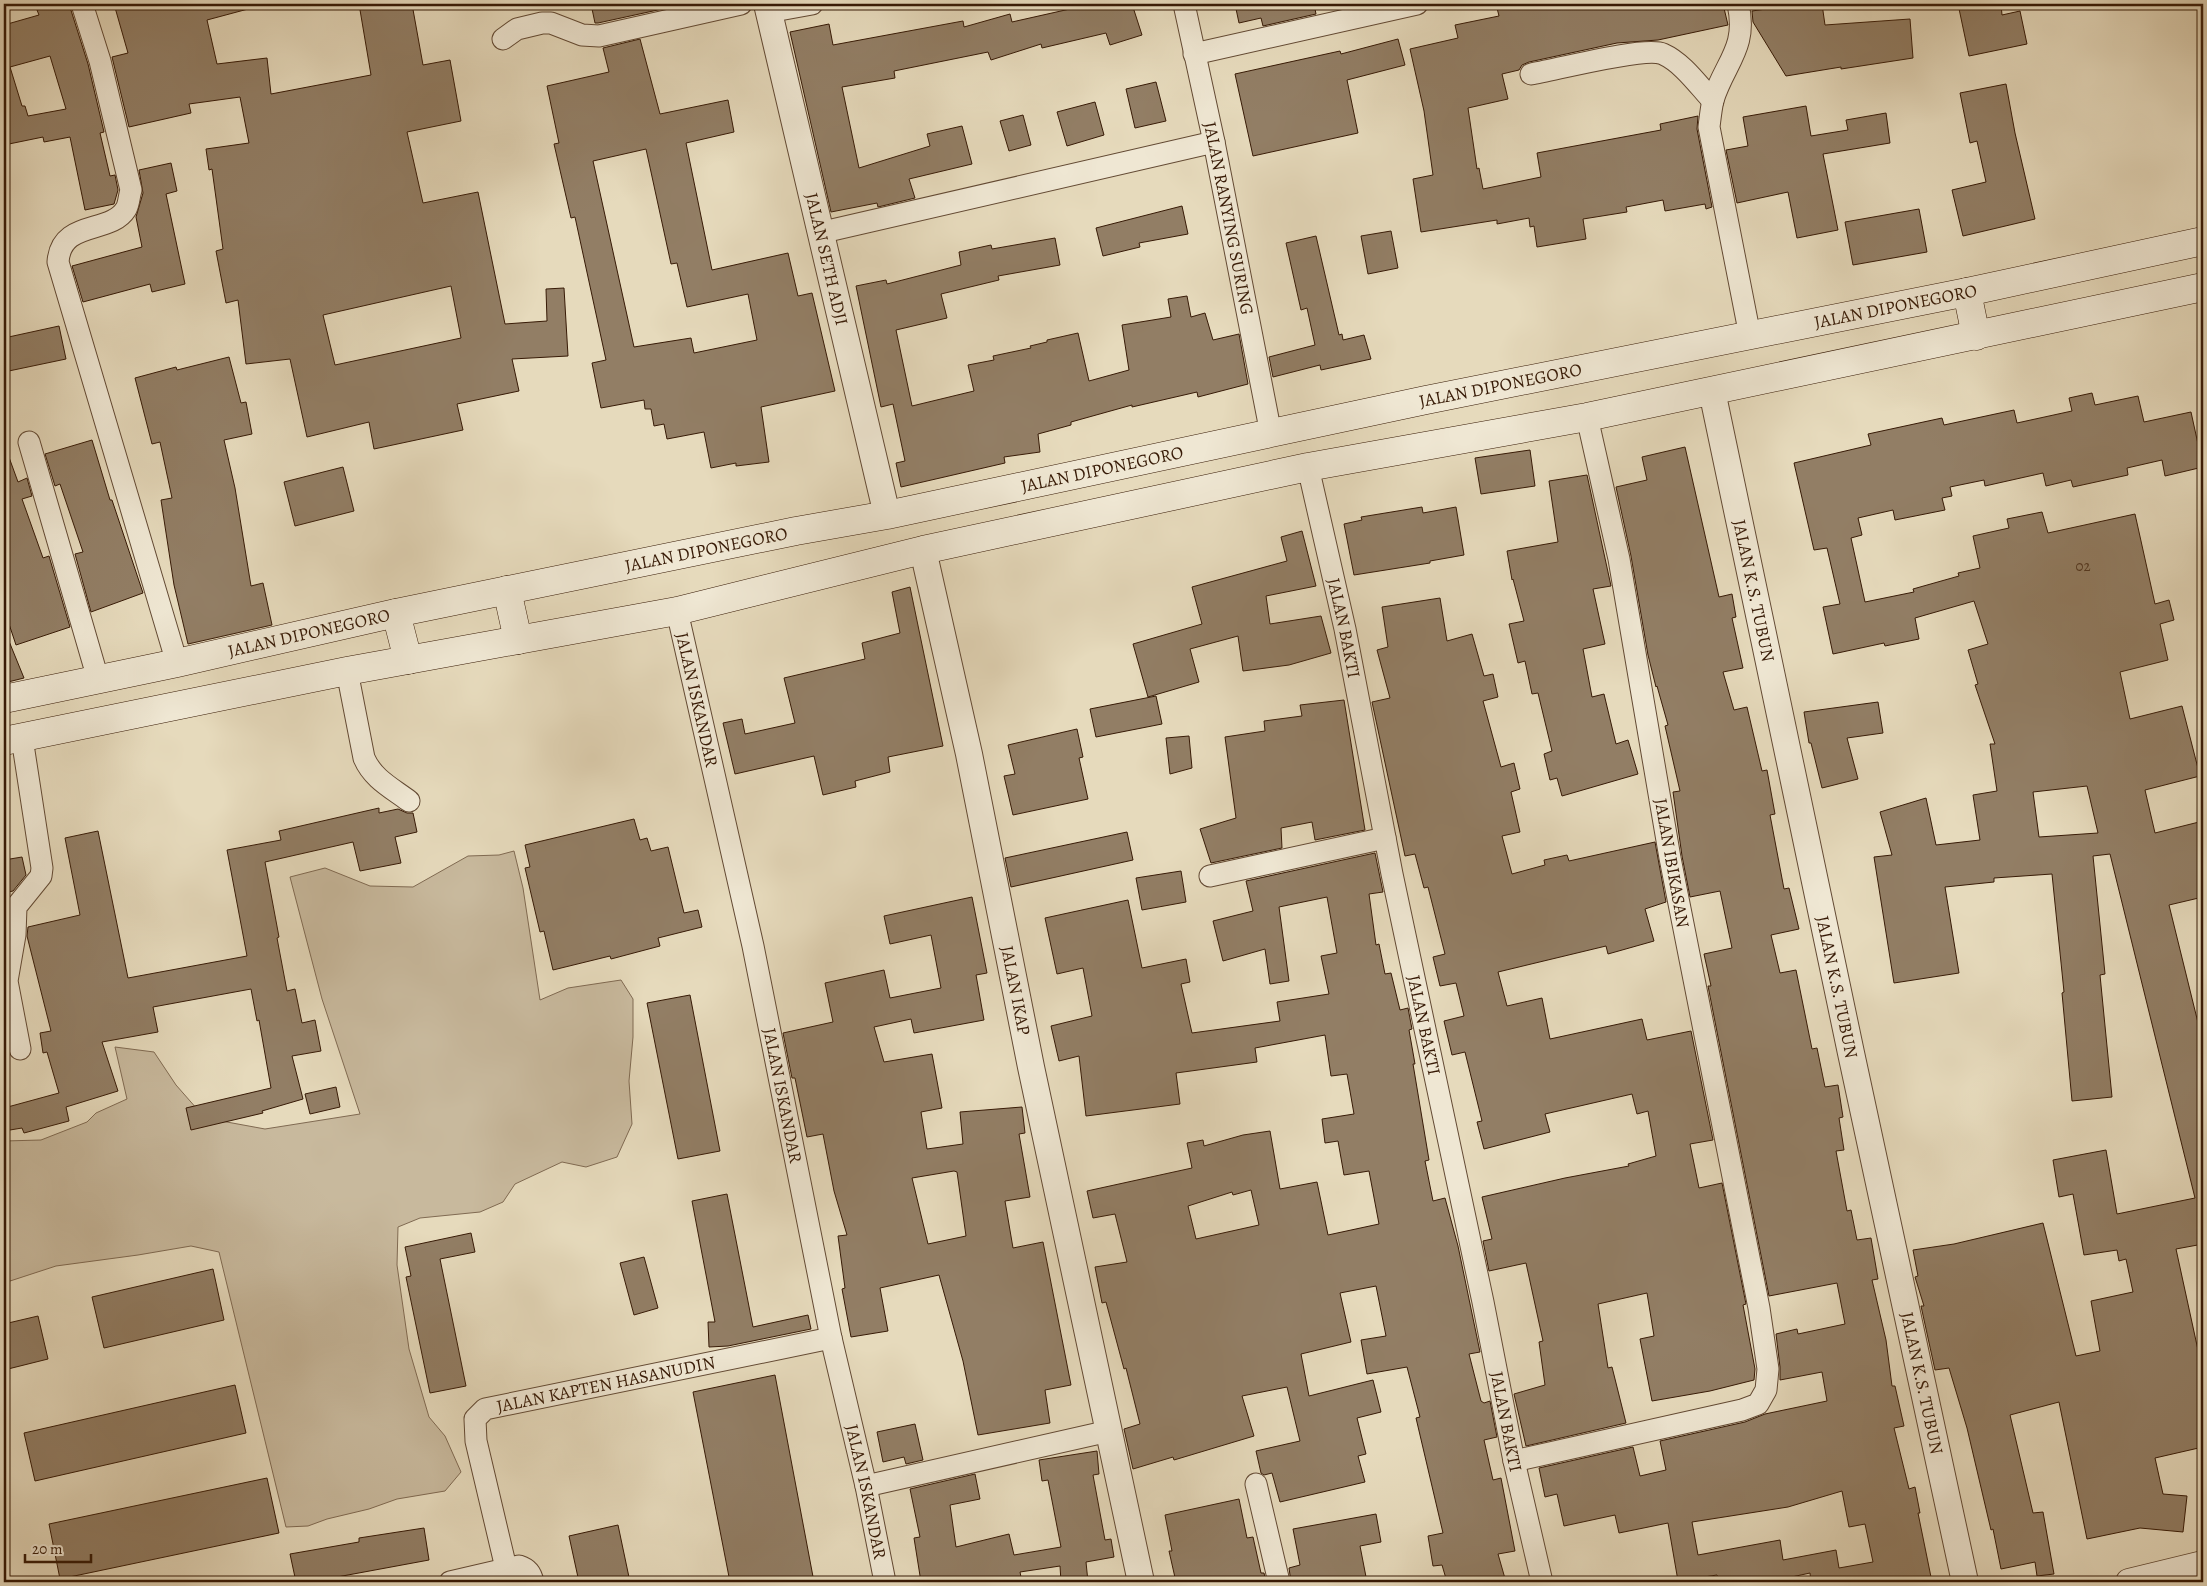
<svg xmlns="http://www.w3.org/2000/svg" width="2207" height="1586" font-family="Alegreya,serif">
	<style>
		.green { fill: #c8b99d; stroke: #806a52 }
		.building { fill: #927e65; stroke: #371a06; fill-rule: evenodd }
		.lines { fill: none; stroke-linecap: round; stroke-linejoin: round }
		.minor-casing { stroke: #634a34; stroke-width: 23 }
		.tertiary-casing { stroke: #634a34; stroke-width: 28 }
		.secondary-casing { stroke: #371a06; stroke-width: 29 }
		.minor { stroke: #efe7d3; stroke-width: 21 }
		.tertiary { stroke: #efe7d3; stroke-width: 26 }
		.secondary { stroke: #efe7d3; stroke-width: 28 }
		.labels { text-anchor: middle; stroke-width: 5; stroke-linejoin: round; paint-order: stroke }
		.number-label { font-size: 15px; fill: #4e331e }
		.street-label { font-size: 18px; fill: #371a06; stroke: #efe7d3 }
	</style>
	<rect width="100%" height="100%" fill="#e6dabc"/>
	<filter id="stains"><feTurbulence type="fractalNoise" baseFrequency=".004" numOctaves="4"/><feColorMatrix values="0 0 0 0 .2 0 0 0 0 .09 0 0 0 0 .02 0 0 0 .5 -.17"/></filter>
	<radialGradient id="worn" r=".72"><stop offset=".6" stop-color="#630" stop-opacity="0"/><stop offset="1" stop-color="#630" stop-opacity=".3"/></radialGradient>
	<path class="green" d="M514 851 523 888 540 1000 568 988 621 980 633 999V1037L629 1081 632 1124 617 1157 586 1167 562 1162 515 1184 503 1202 480 1212 420 1218 398 1227 397 1265 409 1349 429 1417 445 1436 461 1472 445 1491 397 1499 369 1509 327 1519 308 1526 286 1527 219 1252 191 1246 138 1255 56 1266 4 1283V1141L41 1140 87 1122 96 1113 127 1099 115 1047 154 1052 176 1085 205 1118 265 1129 360 1114 322 999 290 877 325 868 370 886 413 887 468 856 499 855Z"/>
	<g class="building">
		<path d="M60 4H69L88 64 104 132 100 133 110 176 115 175 118 190 114 204 85 210 70 137 44 142 43 137 4 145V25L39 15 37 10ZM50 56 66 109 28 116 25 106H22L10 67Z"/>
		<path d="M114 4H247L248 9 207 20 217 64 267 58 271 94 371 75 359 4H412L423 65 450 60 461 121 407 132 423 203 478 192 505 324 547 321 546 289 564 288 568 356 512 359 519 391 457 404 463 430 374 449 369 422 307 437 290 359 246 364 238 300 226 303 216 251 223 249 212 169 209 170 206 149 249 143 240 97 189 104 191 113 129 127 112 57 128 53ZM451 286 461 338 335 365 323 315Z"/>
		<path d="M591 4H676V6L598 23H595Z"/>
		<path d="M1092 4H1132L1142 35 1110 45 1106 33 1042 48 1041 44 991 60 988 52 894 71 895 78 842 87 859 168 930 146 927 134 962 126 972 164 909 179 915 198 878 207 877 203 831 212 790 32 829 24 833 45 963 21 964 27 1010 14 1012 22Z"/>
		<path d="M1235 4H1314L1316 14 1263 26 1261 18 1239 23Z"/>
		<path d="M1496 4H1723L1728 25 1658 40 1617 43 1529 62 1522 65 1519 70 1502 74 1508 99 1468 108 1477 169 1479 168 1483 189 1541 177 1537 153 1661 130 1660 124 1698 116 1697 129 1712 207 1706 209 1705 204 1665 211 1663 200 1626 207 1627 212 1583 219 1586 239 1537 247 1534 226 1530 227 1529 218 1497 224V220L1421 232 1413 179 1433 175 1424 111 1410 49 1458 38 1455 25 1499 16Z"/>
		<path d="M1801 4H1822L1825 25 1910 19 1913 58 1841 69V67L1786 76 1753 22 1752 11Z"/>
		<path d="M1958 4H2001L2002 15 2020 11 2027 44 1969 56Z"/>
		<path d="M640 39 660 114 728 100 734 132 686 143 712 270 788 253 798 296 812 293 835 391 761 407 769 462 736 466V463L711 468 704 432 667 439 664 424 654 426 651 409H645L644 400 601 408 592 363 606 360 575 217 571 218 554 144 559 143 547 86 609 72 603 48ZM646 149 671 264 677 263 687 307 748 294 757 340 694 353 691 338 634 347 593 161Z"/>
		<path d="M1398 39 1405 65 1347 80 1358 133 1253 156 1235 74 1340 51 1341 54Z"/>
		<path d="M1156 82 1166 121 1135 128 1126 89Z"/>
		<path d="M2006 84 2015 133 2035 219 1963 236 1952 190 1986 182 1977 141 1970 143 1960 93Z"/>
		<path d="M1095 102 1104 135 1067 146 1057 112Z"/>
		<path d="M1806 106 1811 136 1848 130 1846 120 1886 113 1890 143 1823 154 1838 230 1797 238 1788 192 1737 203 1726 150 1748 146 1743 117Z"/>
		<path d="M1023 115 1031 145 1009 151 1000 121Z"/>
		<path d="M171 163 177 191 166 194 185 284 152 292 150 284 83 302 72 266 142 247 136 217 143 193 139 170Z"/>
		<path d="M1182 206 1188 234 1139 243 1140 247 1103 256 1096 228Z"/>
		<path d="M1919 209 1927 252 1853 265 1845 222Z"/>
		<path d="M1391 231 1398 268 1368 274 1361 236Z"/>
		<path d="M1316 236 1339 335 1342 334 1343 340 1364 335 1371 359 1321 370 1320 365 1273 377 1269 357 1315 345 1307 308 1301 310 1286 243Z"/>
		<path d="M1055 238 1060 265 998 276 999 280 941 294 947 318 896 330 912 406 974 391 968 365 994 360 993 356 1031 348 1030 346 1047 342V340L1078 333 1089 381 1129 370 1122 325 1171 317 1168 299 1187 296 1191 317 1205 313 1213 340 1239 334 1248 384 1198 397 1197 392 1132 407V405L1071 422V425L1038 434 1040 452 1004 457 1005 463 901 487 896 463 905 461 893 404 881 407 856 286 886 280 887 284 961 265 959 252 991 245 992 249Z"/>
		<path d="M59 326 66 359 4 372V338Z"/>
		<path d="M229 357 241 403 246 402 252 434 224 440 235 488 251 586 263 583 272 625 188 644 174 585 161 500 172 498 160 442 152 444 135 378 176 367 177 370Z"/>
		<path d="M2092 393 2095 405 2138 396 2144 422 2191 412 2203 467 2165 476 2162 460 2127 468 2128 475 2073 487 2071 480 2046 486 2043 473 1985 486 1984 480 1950 487 1952 496 1942 498 1945 510 1895 520 1893 510 1858 518 1862 535 1851 538 1865 602 1914 592 1913 589 1959 576 1958 573 1980 568 1973 536 2009 528 2007 519 2042 512 2048 533 2135 514 2155 604 2169 600 2174 620 2160 624 2168 660 2120 672 2130 719 2182 706 2200 776 2145 790 2155 833 2203 821V897L2169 905 2203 1043V1244L2176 1249 2203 1373V1447L2155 1458 2163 1494 2187 1496 2183 1532 2140 1528 2087 1539 2059 1402 2010 1415 2033 1513 2043 1512 2054 1574 2037 1576 2035 1562 2001 1569 1993 1529 1991 1530 1967 1428 1949 1368 1935 1370 1921 1306H1924L1915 1277 1918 1276 1913 1250 1954 1244 2043 1223 2076 1356 2100 1351 2091 1301 2133 1292 2126 1259 2119 1261 2117 1250 2084 1255 2073 1194 2059 1197 2053 1160 2106 1150 2117 1214 2195 1198 2110 854 2093 856 2105 974 2100 975 2112 1097 2072 1101 2062 993 2064 992 2052 874 1994 878V882L1945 887 1959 973 1894 983 1874 857 1892 855 1880 812 1926 798 1936 845 1980 840 1973 795 1997 791 1990 744H1995L1975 685 1978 684 1968 650 1988 644 1974 601 1915 618 1919 639 1885 646 1884 643 1833 654 1823 607 1840 604 1827 548 1814 550 1794 463 1871 445 1868 434 1942 418 1944 425 2014 410 2017 423 2072 411 2069 398ZM2087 786 2098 833 2039 837 2033 792Z"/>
		<path d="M92 440 110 500H112L143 593 91 612 75 554 83 552 60 484 55 486 45 454Z"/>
		<path d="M1685 447 1719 597 1732 594 1736 617 1732 618 1743 668 1723 672 1734 710 1747 707 1762 771 1767 770 1775 814 1770 815 1784 889 1789 888 1799 929 1771 935 1780 973 1796 970 1812 1049 1817 1048 1825 1087 1838 1085 1843 1117 1839 1118 1844 1150 1836 1151 1847 1211 1851 1210 1857 1240 1871 1238 1878 1279 1872 1280 1886 1340 1892 1386H1895L1904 1426 1894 1428 1909 1489 1915 1487 1920 1513H1918L1932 1582H1811L1810 1573 1787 1578V1582H1719L1717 1575 1678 1581 1668 1523 1619 1533 1615 1515 1564 1526 1557 1494 1545 1497 1539 1468 1633 1447 1640 1476 1666 1470 1660 1441 1745 1422 1765 1414 1827 1401 1822 1372 1780 1380V1367L1776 1334 1797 1329 1798 1334 1845 1324 1837 1283 1769 1296 1708 986H1711L1704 954 1732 948 1720 891 1690 897 1682 856 1673 792 1680 791 1665 726 1668 725 1657 686 1656 687 1648 655 1631 556 1616 487 1647 480 1642 457ZM1842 1491 1849 1527 1865 1524 1873 1562 1839 1568 1836 1550 1783 1560 1780 1540 1698 1555 1692 1522 1788 1507Z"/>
		<path d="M6 449 18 482 27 478 32 496 22 499 43 558 49 556 70 627 16 645 4 609V450Z"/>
		<path d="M1530 450 1535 486 1481 494 1475 458Z"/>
		<path d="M343 467 354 511 295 526 284 482Z"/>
		<path d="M1587 475 1611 586 1593 589 1605 644 1583 649 1592 697 1604 694 1616 744 1628 740 1638 774 1562 796 1557 778 1550 780 1544 754 1552 751 1538 693 1532 694 1525 661 1518 663 1509 624 1524 621 1513 579 1512 580 1507 551 1558 542 1549 481Z"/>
		<path d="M1422 507 1423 513 1456 507 1464 555 1430 561V563L1354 575 1344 524 1362 520 1361 517Z"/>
		<path d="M1302 531 1316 586 1266 596 1270 624 1321 616 1331 653 1289 665 1243 671 1238 636 1190 649 1199 682 1148 697 1133 644 1202 624 1192 587 1287 561 1281 537Z"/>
		<path d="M910 587 943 746 888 757 890 772 855 781 856 787 823 795 814 756 735 774 723 723 742 719 745 734 795 723 784 678 865 659 862 643 900 633 892 592Z"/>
		<path d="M1440 598 1447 641 1472 634 1484 676 1493 674 1498 697 1483 701 1501 767 1514 763 1520 789 1511 792 1520 832 1502 836 1512 874 1545 865 1544 860 1567 855 1569 861 1655 842 1666 902 1645 909 1654 941 1608 954 1606 946 1498 972 1507 1006 1542 998 1550 1039 1642 1019 1647 1040 1691 1031 1713 1140 1690 1144 1699 1188 1722 1183 1746 1304 1743 1305 1755 1369 1754 1380 1710 1391 1652 1401 1640 1339 1654 1336 1647 1293 1598 1304 1608 1368 1612 1367 1626 1423 1526 1446 1514 1394 1545 1385 1539 1342 1543 1341 1526 1263 1489 1271 1483 1241 1492 1239 1482 1197 1565 1178 1629 1166 1628 1164 1656 1156 1648 1111 1637 1114 1632 1094 1545 1114 1550 1132 1484 1149 1477 1122 1482 1121 1465 1052 1452 1055 1444 1021 1464 1016 1456 983 1440 986 1433 957 1445 954 1428 887 1424 888 1415 854 1405 856 1372 702 1390 698 1377 650 1388 647 1382 607Z"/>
		<path d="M4 629 24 678 4 683Z"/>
		<path d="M1156 696 1162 724 1096 737 1090 709Z"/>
		<path d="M1344 700 1365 830 1315 840 1312 822 1281 828 1282 848 1211 863 1200 829 1236 818 1225 737 1265 731 1264 721 1302 716 1300 705Z"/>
		<path d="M1878 702 1883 733 1847 738 1858 779 1822 788 1811 743H1809L1804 712Z"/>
		<path d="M1077 729 1083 757 1079 758 1088 799 1013 815 1004 776 1015 774 1008 745Z"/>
		<path d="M1189 736 1192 768 1170 774 1166 738Z"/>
		<path d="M379 808V813L398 809 407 813H413L417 832 395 837 401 863 360 871 353 842 265 862 279 937 277 938 287 991 295 989 302 1023 315 1020 321 1051 292 1056 303 1099 262 1111 263 1113 191 1130 186 1108 271 1088 259 1020 257 1021 251 989 153 1007 158 1032 102 1042 118 1091 66 1107 69 1121 24 1133 22 1128 4 1131V1108L59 1093 47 1052 43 1053 40 1033 51 1031 27 936 28 927 80 915 65 838 98 831 128 978 247 956 227 850 281 840 279 831Z"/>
		<path d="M634 819 640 840 647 838 651 851 668 847 684 913 698 910 702 927 658 938 660 946 611 959 610 956 553 970 544 931 540 932 525 868 530 867 525 845Z"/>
		<path d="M1127 832 1133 860 1011 887 1005 858Z"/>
		<path d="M1375 853 1383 892 1369 894 1376 945 1379 944 1385 974 1391 973 1400 1010 1408 1008 1412 1029 1409 1030 1415 1064H1413L1429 1160 1425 1161 1433 1201 1445 1198 1458 1246 1480 1352 1469 1354 1481 1401 1484 1403 1490 1401 1497 1437 1484 1440 1493 1480 1501 1478 1515 1551 1498 1554 1506 1582H1447L1442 1565 1433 1566 1428 1536 1443 1533 1416 1418 1420 1417 1407 1367 1367 1374 1361 1340 1386 1336 1376 1286 1340 1293 1351 1342 1301 1354 1309 1396 1373 1380 1381 1412 1357 1418 1366 1454 1358 1456 1365 1482 1280 1502 1272 1473 1264 1475 1261 1473 1256 1451 1300 1441 1287 1387 1242 1396 1254 1436 1174 1460 1173 1457 1133 1469 1124 1429 1140 1424 1126 1368 1124 1369 1106 1302 1102 1303 1095 1267 1127 1262 1115 1214 1093 1218 1087 1191 1192 1168 1187 1143 1203 1140 1204 1146 1243 1135 1270 1131 1280 1189 1317 1182 1328 1235 1379 1224 1369 1171 1344 1175 1338 1141 1325 1143 1322 1119 1354 1114 1347 1074 1331 1076 1325 1035 1255 1048 1257 1062 1176 1073 1180 1104 1086 1116 1079 1056 1059 1061 1051 1026 1092 1016 1083 968 1057 974 1045 918 1128 900 1142 968 1186 959 1190 982 1181 984 1192 1033 1280 1021 1277 1002 1329 994 1321 956 1337 953 1327 897 1279 907 1289 981 1270 984 1265 949 1223 961 1213 921 1253 911 1246 881ZM1251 1190 1259 1225 1196 1239 1188 1206 1232 1192 1233 1195Z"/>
		<path d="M22 857 26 875 13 891 4 893V860Z"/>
		<path d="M1181 871 1186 902 1142 910 1136 878Z"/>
		<path d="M972 897 987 973 976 975 984 1020 914 1033 911 1019 874 1027 884 1062 932 1054 942 1108 921 1112 927 1149 963 1144 960 1112 1022 1107 1025 1133 1019 1134 1030 1197 1005 1201 1013 1248 1043 1242 1071 1385 1045 1390 1050 1423 978 1435 963 1361 939 1275 880 1288 888 1331 851 1337 842 1289 845 1288 838 1236 847 1235 834 1191 823 1134 807 1137 795 1078H792L783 1033 833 1022 825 983 884 970 890 998 941 988 931 935 890 944 884 916ZM954 1171 957 1172 966 1236 928 1244 912 1178Z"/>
		<path d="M690 995 720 1151 678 1159 647 1003Z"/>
		<path d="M336 1087 340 1107 310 1114 305 1094Z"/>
		<path d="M727 1194 753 1327 808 1315 811 1329 728 1346 709 1347 708 1322H715L692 1201Z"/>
		<path d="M471 1233 475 1252 440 1259 466 1386 430 1393 406 1277 411 1276 405 1247Z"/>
		<path d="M644 1257 658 1308 634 1315 620 1263Z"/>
		<path d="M213 1269 224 1320 104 1348 92 1297Z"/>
		<path d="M38 1316 48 1359 4 1370V1324Z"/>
		<path d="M775 1375 814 1582H730L693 1392Z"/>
		<path d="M235 1385 246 1433 35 1481 24 1433Z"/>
		<path d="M915 1424 923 1460 906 1464 904 1457 883 1462 877 1432Z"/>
		<path d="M1097 1451 1099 1474 1093 1475 1105 1540 1111 1539 1114 1557 1086 1562 1088 1582H1061L1060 1566 1020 1572 1022 1582H921L914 1538 920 1537 910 1489 975 1474 980 1499 950 1505 956 1547 1009 1534 1014 1555 1061 1547 1048 1480 1042 1481 1039 1460Z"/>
		<path d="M267 1478 279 1533 60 1579 49 1524Z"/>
		<path d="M1239 1499 1247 1538 1253 1537 1261 1573H1264L1266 1582H1176L1169 1551H1172L1165 1515Z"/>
		<path d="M1376 1514 1381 1542 1360 1546 1367 1582H1291L1289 1568 1300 1565 1293 1529Z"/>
		<path d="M618 1525 630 1582H579L569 1536Z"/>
		<path d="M424 1528 429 1560 310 1582H296L290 1554 359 1542V1538Z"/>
	</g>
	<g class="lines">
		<defs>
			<g id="minor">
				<path d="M82 4 100 61 131 190C129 196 129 204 126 209 110 235 61 219 58 262L177 663"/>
				<path id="s1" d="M1184 4 1214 142 1271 434"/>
				<path d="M1738 4C1748 48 1725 62 1713 100 1711 109 1710 119 1709 127L1750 336"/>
				<path d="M768 12 812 4"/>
				<path d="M503 39 517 29 542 23H551L582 35 599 36 741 4"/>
				<path d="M1194 54 1417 4"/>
				<path d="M1531 74C1555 70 1645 46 1663 54 1683 63 1698 85 1713 101"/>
				<path d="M819 233 1214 142"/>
				<path d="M29 442 98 679"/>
				<path id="s2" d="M1308 467 1345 629 1392 874 1483 1302 1514 1461 1542 1582"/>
				<path id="s3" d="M677 611 753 946 831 1338 866 1486 885 1582"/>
				<path d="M347 671 364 758C373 779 392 788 409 801"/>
				<path d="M1210 876 1385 838"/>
				<path d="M20 1049 7 981 15 935 16 907 41 876 42 868 22 738"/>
				<path d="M1514 1461 1742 1410 1758 1404 1766 1390 1768 1369 1759 1308 1670 858 1619 559 1587 417"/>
				<path d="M1256 1484 1279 1582"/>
				<path d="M866 1486 1109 1431"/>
				<path id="s4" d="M506 1568 476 1441 475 1419 485 1409 831 1338"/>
				<path d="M450 1582 519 1566C528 1569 531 1573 533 1582"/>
			</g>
			<g id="tertiary">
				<path id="s5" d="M767 4 887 515"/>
				<path id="s6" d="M1712 391 1851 1053 1965 1582"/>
				<path id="s7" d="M923 550 969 754 1031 1067 1141 1582"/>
				<path d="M2129 1582 2203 1564"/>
			</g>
			<g id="secondary">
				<path d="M1967 292 1976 336"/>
				<path d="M507 590 518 640"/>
				<path d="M396 613 408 660"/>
				<path id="s8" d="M4 699 177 663 396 613 796 531 887 515 1426 400 1967 292 2203 241"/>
				<path d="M4 741 347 671 677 611 923 550 1308 467 1587 417 2203 287"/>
			</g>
		</defs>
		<use href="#minor" class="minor-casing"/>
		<use href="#tertiary" class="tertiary-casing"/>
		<use href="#secondary" class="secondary-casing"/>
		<use href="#minor" class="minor"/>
		<use href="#tertiary" class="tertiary"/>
		<use href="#secondary" class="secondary"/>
	</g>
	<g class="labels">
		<g class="number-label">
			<text x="2083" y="571">02</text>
		</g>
		<g class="street-label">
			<text dy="6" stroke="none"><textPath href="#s1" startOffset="219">JALAN RANYING SURING</textPath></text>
			<text dy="6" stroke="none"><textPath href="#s5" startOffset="262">JALAN SETH ADJI</textPath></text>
			<text dy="6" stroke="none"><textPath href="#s8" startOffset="1932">JALAN DIPONEGORO</textPath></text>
			<text dy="6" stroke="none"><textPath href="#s8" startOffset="1529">JALAN DIPONEGORO</textPath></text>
			<text dy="6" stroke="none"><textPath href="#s8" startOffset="1122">JALAN DIPONEGORO</textPath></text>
			<text dy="6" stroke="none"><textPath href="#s8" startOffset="718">JALAN DIPONEGORO</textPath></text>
			<text dy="6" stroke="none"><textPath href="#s6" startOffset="204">JALAN K.S. TUBUN</textPath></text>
			<text dy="6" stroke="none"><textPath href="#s2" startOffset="165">JALAN BAKTI</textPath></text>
			<text dy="6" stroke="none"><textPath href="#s8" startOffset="312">JALAN DIPONEGORO</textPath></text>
			<text dy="6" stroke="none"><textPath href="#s3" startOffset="91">JALAN ISKANDAR</textPath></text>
			<text transform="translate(1672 863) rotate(80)" y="6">JALAN IBIKASAN</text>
			<text dy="6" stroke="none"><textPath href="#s6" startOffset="609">JALAN K.S. TUBUN</textPath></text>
			<text dy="6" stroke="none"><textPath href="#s7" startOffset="450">JALAN IKAP</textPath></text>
			<text dy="6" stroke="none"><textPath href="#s2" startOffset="570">JALAN BAKTI</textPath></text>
			<text dy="6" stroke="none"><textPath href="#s3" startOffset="496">JALAN ISKANDAR</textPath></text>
			<text dy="6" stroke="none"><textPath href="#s6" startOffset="1014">JALAN K.S. TUBUN</textPath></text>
			<text dy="6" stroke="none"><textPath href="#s4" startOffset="290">JALAN KAPTEN HASANUDIN</textPath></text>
			<text dy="6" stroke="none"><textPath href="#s2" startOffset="975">JALAN BAKTI</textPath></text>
			<text dy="6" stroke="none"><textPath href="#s3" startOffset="901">JALAN ISKANDAR</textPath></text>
		</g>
	</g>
	<rect width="2207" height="1586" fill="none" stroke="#e6dabc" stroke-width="20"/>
	<rect x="5" y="5" width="2197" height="1576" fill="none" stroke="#371a06" stroke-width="2.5"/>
	<rect x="10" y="10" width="2187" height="1566" fill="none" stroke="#371a06"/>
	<path d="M25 1554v8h66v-8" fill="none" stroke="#371a06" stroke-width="2.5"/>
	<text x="32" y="1554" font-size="15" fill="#371a06" stroke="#efe7d3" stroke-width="4" paint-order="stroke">20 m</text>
	<rect width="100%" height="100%" filter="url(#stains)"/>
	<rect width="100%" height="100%" fill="url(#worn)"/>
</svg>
